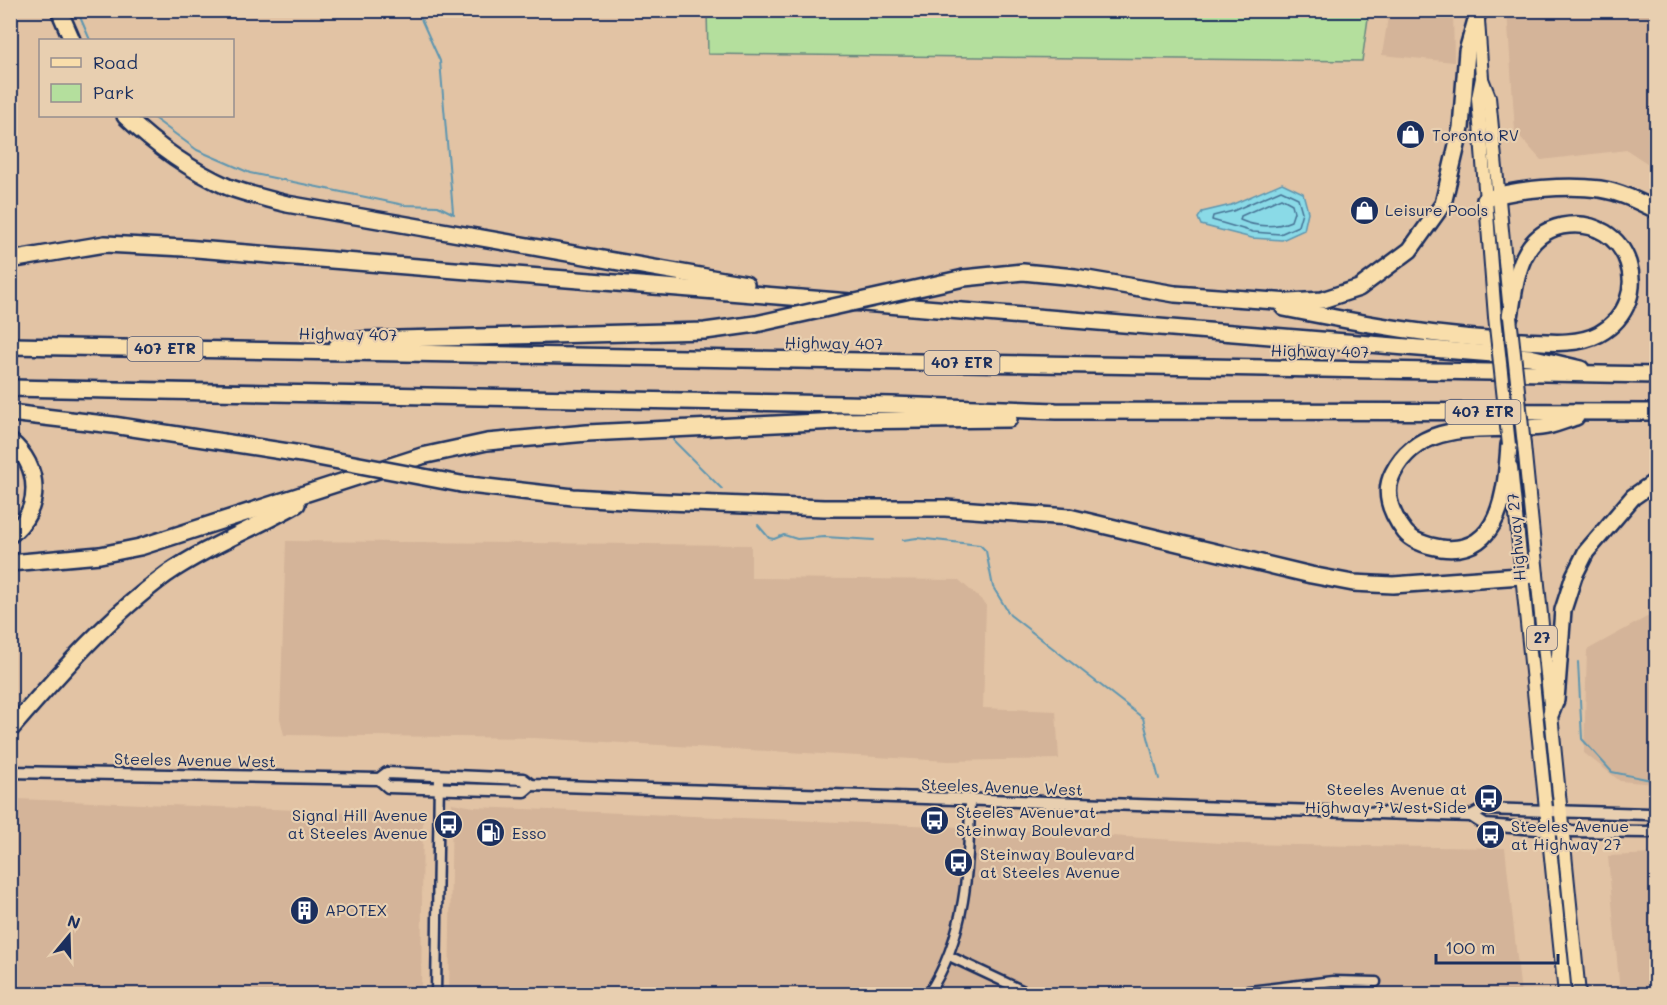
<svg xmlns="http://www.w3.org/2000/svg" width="1667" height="1005" font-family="Mali,sans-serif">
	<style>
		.built { fill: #d4b499 }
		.green { fill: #b4df9d; stroke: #68877e; stroke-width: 1.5 }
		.water { fill: #8adae7; stroke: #5e96b0; stroke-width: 1.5 }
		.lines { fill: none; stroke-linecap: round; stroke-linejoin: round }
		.shore { stroke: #477395; stroke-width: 1.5 }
		.stream { stroke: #5e96b0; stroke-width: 2 }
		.minor-casing { stroke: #1b2f5e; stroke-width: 13 }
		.secondary-casing { stroke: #1b2f5e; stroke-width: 15 }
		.primary-casing { stroke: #1b2f5e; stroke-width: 16 }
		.motorway-casing { stroke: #1b2f5e; stroke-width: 20 }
		.minor { stroke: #e8cfb0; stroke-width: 8 }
		.secondary { stroke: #e8cfb0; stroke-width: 10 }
		.primary { stroke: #f9deab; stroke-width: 12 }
		.motorway { stroke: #f9deab; stroke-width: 15 }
		.primary-bridge-casing { stroke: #1b2f5e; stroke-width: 16; stroke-linecap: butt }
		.motorway-bridge-casing { stroke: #1b2f5e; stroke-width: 20; stroke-linecap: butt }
		.primary-bridge { stroke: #f9deab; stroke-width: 12 }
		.motorway-bridge { stroke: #f9deab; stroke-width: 15 }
		.labels { text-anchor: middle; stroke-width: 4.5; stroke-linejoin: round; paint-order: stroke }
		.shield { fill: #e8cfb0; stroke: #585f77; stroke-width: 1.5 }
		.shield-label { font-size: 15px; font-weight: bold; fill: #1b2f5e }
		.poi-label { font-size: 16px; fill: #1b2f5e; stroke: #e8cfb0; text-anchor: start }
		.street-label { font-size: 16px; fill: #1b2f5e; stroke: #e8cfb0 }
	</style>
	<rect width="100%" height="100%" fill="#e2c3a4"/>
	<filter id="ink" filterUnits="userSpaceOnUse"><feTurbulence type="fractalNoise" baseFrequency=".0167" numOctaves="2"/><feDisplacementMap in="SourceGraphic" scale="12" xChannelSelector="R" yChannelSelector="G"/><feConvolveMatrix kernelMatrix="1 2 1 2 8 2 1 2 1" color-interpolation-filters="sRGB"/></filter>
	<g filter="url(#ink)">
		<g class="built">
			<path d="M1389 11H1453L1454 62 1382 55Z"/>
			<path d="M1507 11H1656V169L1627 150 1541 160 1515 131Z"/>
			<path d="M286 541 751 545V578L959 580 986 604 983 708 1056 711 1059 759 948 761 534 738 284 735 280 718Z"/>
			<path d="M1656 612V784L1620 781 1584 753 1587 650Z"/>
			<path d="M17 799 423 815 421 994H11L10 809Z"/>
			<path d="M452 803 474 807 985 828 1237 844 1505 848 1521 994H449Z"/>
			<path d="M1656 854V994H1620L1608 856Z"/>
		</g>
		<path class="green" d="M707 11V10L1369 11 1362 61 708 54Z"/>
		<path class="water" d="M1282 183 1303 193 1308 212 1304 230 1282 240 1252 238 1201 225 1198 218 1202 212 1231 205Z"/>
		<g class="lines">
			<g class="shore">
				<path d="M1281 190 1298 198 1302 212 1298 226 1280 234 1253 232 1212 220 1213 216 1233 211Z"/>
				<path d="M1281 198 1292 204 1294 212 1291 221C1275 228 1256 227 1240 220L1241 216Z"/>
			</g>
			<g class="stream">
				<path d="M77 10 90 40"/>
				<path d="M417 10 440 61 453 212"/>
				<path d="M151 116 197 150 250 173 404 205 438 206 454 214"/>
				<path d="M673 440 722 489"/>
				<path d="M758 525 769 538 774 539 784 535 797 539 825 537 874 540"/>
				<path d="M903 540 917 538 980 545 986 551 993 587 1010 615 1143 718 1159 779"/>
				<path d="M1578 662 1582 739 1612 772 1656 781"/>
			</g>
			<defs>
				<g id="minor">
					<path d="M949 956 1030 994"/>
					<path d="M436 994 439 776"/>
					<path d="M928 994C966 938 969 867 970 801"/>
					<path d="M1224 994 1333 981 1376 982"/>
				</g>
				<g id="secondary">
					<path d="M10 772 379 779 387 773 523 779 531 785 1471 816 1484 809 1649 814 1656 819"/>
					<path d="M379 779 388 787 524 791 531 785"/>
					<path d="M1471 816 1485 825 1564 831 1649 832 1656 828"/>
				</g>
				<g id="primary">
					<path d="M1478 20 1482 78 1478 98 1495 317"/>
					<path d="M1482 79 1489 97 1509 302"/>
					<path d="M1524 445 1579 994"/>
					<path d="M1511 467 1565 994"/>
				</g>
				<g id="motorway">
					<path d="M59 10 72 40"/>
					<path d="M125 116C155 145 190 170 228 187 247 194 268 199 287 204L746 284"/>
					<path d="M1485 200C1513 188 1570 185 1600 189 1620 192 1638 201 1656 210"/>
					<path d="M10 260 105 244 184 248 1530 357 1581 369"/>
					<path d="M964 278 1023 272 1075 277 1175 294 1290 302 1322 300 1359 288 1410 250 1443 204 1461 128 1467 51 1478 13"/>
					<path d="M1284 308C1364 324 1441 338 1522 341 1546 342 1577 346 1599 334 1658 301 1630 213 1562 226 1519 235 1516 280 1510 317"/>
					<path d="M10 346 1656 375"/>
					<path d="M337 346 359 340 705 331 756 324"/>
					<path d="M10 388 892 405 1056 411 1656 412"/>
					<path d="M10 413 113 425 301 454"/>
					<path d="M10 441C41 466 43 510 10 535"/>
					<path d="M1509 445C1506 487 1502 556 1441 548 1429 546 1413 542 1405 532 1392 515 1382 494 1393 473 1421 417 1488 432 1541 427 1553 426 1565 420 1576 417"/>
					<path d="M461 484 573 497 641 501 824 508H945L1069 517 1311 575 1353 583 1393 585 1535 575"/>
					<path d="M10 563 100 555 140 547 422 456 487 442 587 433 838 421 1009 419"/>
					<path d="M1551 713 1556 700 1563 610 1574 576 1586 552 1633 497 1656 481"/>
					<path d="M10 730C58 675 108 617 167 574 208 546 255 528 297 504"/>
				</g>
			</defs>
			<use href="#minor" class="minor-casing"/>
			<use href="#secondary" class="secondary-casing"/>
			<use href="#primary" class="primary-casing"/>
			<use href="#motorway" class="motorway-casing"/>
			<use href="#minor" class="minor"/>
			<use href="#secondary" class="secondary"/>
			<use href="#primary" class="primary"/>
			<use href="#motorway" class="motorway"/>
			<defs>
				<g id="primary-bridge">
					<path d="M1495 317 1509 445"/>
					<path d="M1510 317 1524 445"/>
				</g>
				<g id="motorway-bridge">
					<path d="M756 324 964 278"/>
					<path d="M301 454 461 484"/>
				</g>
			</defs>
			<use href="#primary-bridge" class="primary-bridge-casing"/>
			<use href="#motorway-bridge" class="motorway-bridge-casing"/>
			<use href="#primary-bridge" class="primary-bridge"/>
			<use href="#motorway-bridge" class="motorway-bridge"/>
		</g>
	</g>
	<defs>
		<symbol id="shop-disc" viewBox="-11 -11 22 22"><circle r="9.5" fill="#1b2f5e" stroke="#e8cfb0"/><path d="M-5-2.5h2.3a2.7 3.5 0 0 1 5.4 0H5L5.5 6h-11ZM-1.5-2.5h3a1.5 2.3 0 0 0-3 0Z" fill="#fff"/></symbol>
		<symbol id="bus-disc" viewBox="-11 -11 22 22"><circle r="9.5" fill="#1b2f5e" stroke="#e8cfb0"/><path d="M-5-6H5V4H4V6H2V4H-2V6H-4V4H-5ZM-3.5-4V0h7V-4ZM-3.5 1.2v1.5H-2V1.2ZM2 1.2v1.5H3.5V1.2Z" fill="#fff"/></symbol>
		<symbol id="fuel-disc" viewBox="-11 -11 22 22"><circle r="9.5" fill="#1b2f5e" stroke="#e8cfb0"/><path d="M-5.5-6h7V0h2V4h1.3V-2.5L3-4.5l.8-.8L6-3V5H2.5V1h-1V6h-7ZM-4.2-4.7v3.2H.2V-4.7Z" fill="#fff"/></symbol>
		<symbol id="building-disc" viewBox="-11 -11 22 22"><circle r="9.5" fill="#1b2f5e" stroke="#e8cfb0"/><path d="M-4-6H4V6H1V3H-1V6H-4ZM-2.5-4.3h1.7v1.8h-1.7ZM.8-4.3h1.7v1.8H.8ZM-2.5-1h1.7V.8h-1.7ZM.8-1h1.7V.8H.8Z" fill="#fff"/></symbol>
	</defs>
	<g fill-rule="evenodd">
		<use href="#shop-disc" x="1394" y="118" width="33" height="33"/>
		<use href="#shop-disc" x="1348" y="194" width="33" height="33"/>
		<use href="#bus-disc" x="1472" y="782" width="33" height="33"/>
		<use href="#bus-disc" x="918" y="804" width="33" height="33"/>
		<use href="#bus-disc" x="432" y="808" width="33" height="33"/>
		<use href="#fuel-disc" x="474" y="816" width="33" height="33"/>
		<use href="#bus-disc" x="1474" y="818" width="33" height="33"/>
		<use href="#bus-disc" x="942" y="846" width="33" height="33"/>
		<use href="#building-disc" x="288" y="894" width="33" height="33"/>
	</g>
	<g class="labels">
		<g class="shield">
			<rect x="127.5" y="337" width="75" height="24" rx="4.5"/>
			<rect x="924.5" y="351" width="75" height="24" rx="4.5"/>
			<rect x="1445.5" y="400" width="75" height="24" rx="4.5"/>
			<rect x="1527" y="626" width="30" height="24" rx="4.5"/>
		</g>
		<g class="shield-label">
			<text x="165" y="354">407 ETR</text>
			<text x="962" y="368">407 ETR</text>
			<text x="1483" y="417">407 ETR</text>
			<text x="1542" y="643">27</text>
		</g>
		<g class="poi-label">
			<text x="1432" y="141">Toronto RV</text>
			<text x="1385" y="216">Leisure Pools</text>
			<text x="1467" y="795" text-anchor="end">Steeles Avenue at<tspan x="1467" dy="18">Highway 7 West Side</tspan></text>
			<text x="956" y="818">Steeles Avenue at<tspan x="956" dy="18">Steinway Boulevard</tspan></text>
			<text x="428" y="821" text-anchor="end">Signal Hill Avenue<tspan x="428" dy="18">at Steeles Avenue</tspan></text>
			<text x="1511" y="832">Steeles Avenue<tspan x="1511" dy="18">at Highway 27</tspan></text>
			<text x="512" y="839">Esso</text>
			<text x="980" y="860">Steinway Boulevard<tspan x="980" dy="18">at Steeles Avenue</tspan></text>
			<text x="325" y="916">APOTEX</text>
		</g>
		<g class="street-label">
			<text transform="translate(348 334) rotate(1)" y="6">Highway 407</text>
			<text transform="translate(834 343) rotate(1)" y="6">Highway 407</text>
			<text transform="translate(1320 351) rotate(1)" y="6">Highway 407</text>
			<text transform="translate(1516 537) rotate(-95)" y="6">Highway 27</text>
			<text transform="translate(195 760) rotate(1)" y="6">Steeles Avenue West</text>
			<text transform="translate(1002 787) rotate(2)" y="6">Steeles Avenue West</text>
		</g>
	</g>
	<rect width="1667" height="1005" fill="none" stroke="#e8cfb0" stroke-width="36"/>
	<rect x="18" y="18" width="1631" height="969" fill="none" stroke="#1b2f5e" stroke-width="2" filter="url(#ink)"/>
	<rect x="39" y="39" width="195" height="78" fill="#e8cfb0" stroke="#968f8f" stroke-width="1.5"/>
	<rect x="51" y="58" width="30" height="9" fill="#f9deab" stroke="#968f8f" stroke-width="1.5"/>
	<text x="93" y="69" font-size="18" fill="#1b2f5e">Road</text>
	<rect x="51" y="84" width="30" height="18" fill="#b4df9d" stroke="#968f8f" stroke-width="1.5"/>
	<text x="93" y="99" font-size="18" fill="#1b2f5e">Park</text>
	<g transform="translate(69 936) rotate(19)" stroke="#e8cfb0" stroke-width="4.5" paint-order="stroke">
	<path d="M0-4.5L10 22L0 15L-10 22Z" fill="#1b2f5e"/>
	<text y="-9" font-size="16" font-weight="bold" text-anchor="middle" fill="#1b2f5e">N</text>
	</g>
	<path d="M1436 954v9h122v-9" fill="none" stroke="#1b2f5e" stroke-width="3"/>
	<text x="1445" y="954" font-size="18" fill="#1b2f5e" stroke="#e8cfb0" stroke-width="4.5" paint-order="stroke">100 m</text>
</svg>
